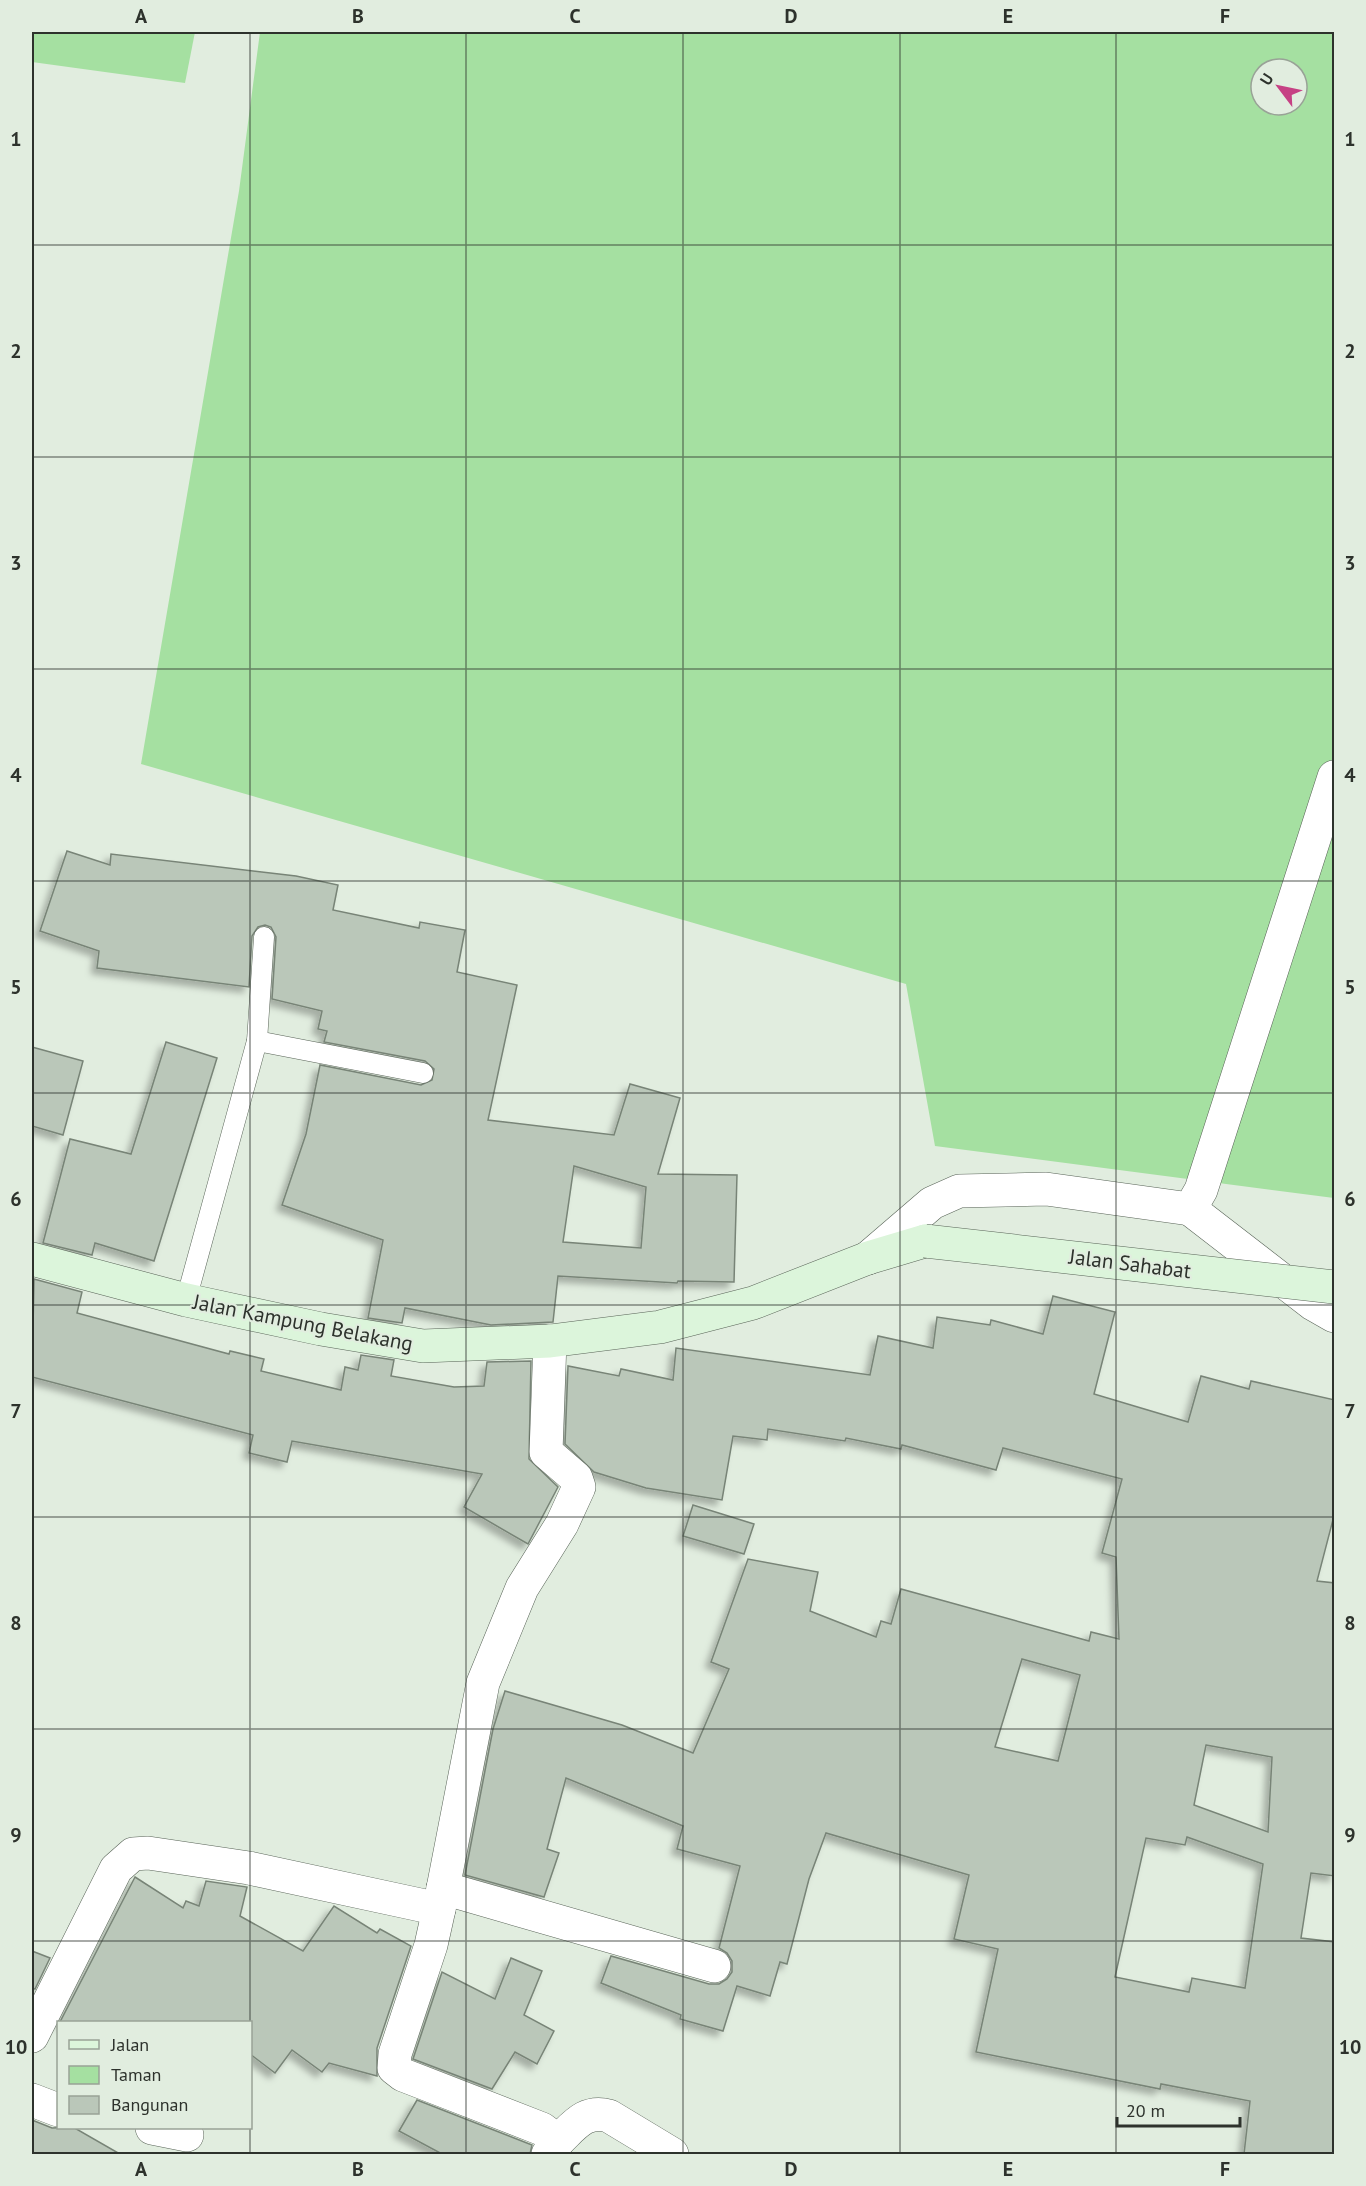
<svg xmlns="http://www.w3.org/2000/svg" width="1366" height="2186" font-family="'PT Sans',sans-serif">
	<style>
		.green { fill: #a5e0a1; fill-rule: evenodd }
		.building { fill: #bac7b9; stroke: #788477; stroke-width: 1.5; fill-rule: evenodd; filter: url(#shadow) }
		.lines { fill: none; stroke-linecap: round; stroke-linejoin: round }
		.lane-casing { stroke: #596458; stroke-width: 21 }
		.street-casing { stroke: #596458; stroke-width: 34 }
		.secondary-casing { stroke: #596458; stroke-width: 34 }
		.lane { stroke: #fff; stroke-width: 20 }
		.street { stroke: #fff; stroke-width: 33 }
		.secondary { stroke: #dcf5db; stroke-width: 33 }
		.secondary-bridge-casing { stroke: #596458; stroke-width: 34; stroke-linecap: butt }
		.secondary-bridge { stroke: #dcf5db; stroke-width: 33 }
		.grid { fill: none; stroke: #2d322c; stroke-width: 1.5; stroke-opacity: 0.55 }
		.labels { text-anchor: middle; stroke-width: 4.5; stroke-linejoin: round; paint-order: stroke }
		.street-label { font-size: 21px; fill: #2d322c; stroke: #e1eddf }
		.neatline { fill: none; stroke: #2d322c; stroke-width: 2 }
		.grid-label { font-size: 20px; text-anchor: middle; font-weight: bold; fill: #2d322c }
	</style>
	<defs>
		<filter id="shadow"><feDropShadow dx="-5.5" dy="5.5" stdDeviation="3" flood-color="#0004"/></filter>
	</defs>
	<rect width="100%" height="100%" fill="#e1eddf"/>
	<g class="green">
		<path d="M32 32H195L185 83 32 62Z"/>
		<path d="M260 32H1334V1198L935 1146 906 984 141 764 239 191ZM1261 69H1297V105H1261Z"/>
	</g>
	<g class="building">
		<path d="M67 851 110 865 111 854 296 876 338 885 333 910 419 928 420 922 465 930 457 972 517 985 488 1120 614 1135 630 1084 680 1098 658 1174 737 1175 734 1282 678 1281 677 1283 558 1276 553 1322 491 1325 405 1308 402 1323 368 1318 383 1240 282 1205 306 1134 320 1065 421 1085 432 1080 434 1069 425 1061 324 1042 327 1031 318 1029 322 1011 272 999 276 937 271 927 265 925 258 927 252 936 249 987 97 968 99 951 40 931ZM574 1166 646 1187 641 1248 563 1242Z"/>
		<path d="M166 1042 217 1058 154 1261 95 1243 92 1255 43 1243 70 1139 131 1154Z"/>
		<path d="M32 1047 83 1061 63 1135 32 1126Z"/>
		<path d="M34 1279 82 1292 77 1313 229 1354 230 1351 264 1359 261 1371 341 1390 345 1367 358 1370 361 1355 394 1360 391 1376 454 1387 484 1386 487 1362 531 1361 529 1459 558 1487 528 1544 464 1507 482 1474 292 1441 287 1462 249 1453 253 1435 32 1377Z"/>
		<path d="M1053 1296 1115 1312 1094 1394 1188 1422 1201 1376 1249 1389 1251 1381 1335 1400V1512L1317 1581 1335 1583V1876L1311 1873 1301 1938 1335 1942V2154H1244L1250 2101 1161 2084 1160 2089 976 2052 998 1949 954 1939 969 1875 826 1833 809 1879 787 1964 780 1962 770 1996 737 1986 723 2031 680 2019 681 2015 601 1983 611 1956 709 1984H719L727 1979 732 1972V1961L727 1953 719 1948 740 1866 677 1849 683 1826 566 1778 547 1849 559 1853 544 1897 465 1875 493 1729 505 1691 622 1725 693 1753 729 1669 711 1662 748 1559 818 1572 810 1611 876 1637 881 1621 891 1624 901 1589 1089 1641 1091 1632 1119 1639 1116 1557 1102 1553 1122 1479 1003 1448 996 1470 902 1445 901 1449 846 1438 845 1441 768 1429 767 1440 733 1436 722 1500 646 1488 594 1472 565 1444 568 1366 619 1376 621 1369 673 1380 676 1348 870 1375 878 1336 933 1348 937 1317 990 1325 991 1320 1043 1334ZM1022 1659 1080 1675 1058 1761 995 1747ZM1206 1745 1272 1757 1268 1832 1194 1805ZM1187 1837 1263 1864 1245 1988 1192 1978 1189 1992 1115 1977 1146 1838 1185 1845Z"/>
		<path d="M693 1505 754 1524 744 1554 683 1536Z"/>
		<path d="M135 1877 183 1908 186 1901 199 1906 206 1881 247 1887 240 1916 303 1951 334 1906 377 1933 380 1929 411 1946 377 2048V2076L329 2063 322 2072 292 2050 275 2073 250 2054V2022H60Z"/>
		<path d="M32 1951 50 1958 35 1989 32 1988Z"/>
		<path d="M511 1958 542 1971 524 2015 554 2031 537 2064 515 2052 492 2089 413 2059 442 1972 495 1999Z"/>
		<path d="M417 2100 532 2145 530 2154H442L399 2131Z"/>
		<path d="M32 2120 52 2128 73 2127 120 2154H32Z"/>
	</g>
	<g class="lines">
		<defs>
			<g id="lane">
				<path d="M257 1041 423 1073"/>
				<path d="M186 1300 257 1041 264 937"/>
			</g>
			<g id="street">
				<path d="M1190 1209 1313 1304 1334 1316"/>
				<path d="M868 1258 932 1203 959 1191 1046 1189 1190 1209 1201 1190 1334 777"/>
				<path d="M443 1888 714 1966"/>
				<path d="M439 1909 431 1945 395 2054 394 2068 403 2075 542 2129 558 2141 548 2154"/>
				<path d="M32 2036 116 1869 133 1854 148 1853 249 1868 439 1909 483 1683 522 1588 562 1524 579 1487 576 1478 546 1452 550 1341"/>
				<path d="M32 2100 58 2110"/>
				<path d="M152 2128 187 2135"/>
				<path d="M558 2141C574 2126 585 2109 609 2116L672 2154"/>
			</g>
			<path id="secondary" d="M32 1259 186 1300 321 1329 423 1346 550 1341 660 1327 753 1303 868 1258 925 1241"/>
		</defs>
		<use href="#lane" class="lane-casing"/>
		<use href="#street" class="street-casing"/>
		<use href="#secondary" class="secondary-casing"/>
		<use href="#lane" class="lane"/>
		<use href="#street" class="street"/>
		<use href="#secondary" class="secondary"/>
		<defs>
			<path id="secondary-bridge" d="M925 1241 1334 1287"/>
		</defs>
		<use href="#secondary-bridge" class="secondary-bridge-casing"/>
		<use href="#secondary-bridge" class="secondary-bridge"/>
	</g>
	<path class="grid" d="M250 32V2022M466 32V2154M683 32V2154M900 32V2154M1116 32V2154M32 245H1334M32 457H1334M32 669H1334M32 881H1334M32 1093H1334M32 1305H1334M32 1517H1334M32 1729H1334M32 1941H1334M250 2128V2154"/>
	<g class="labels">
		<g class="street-label">
			<text transform="translate(1130 1264) rotate(7)" y="7">Jalan Sahabat</text>
			<text transform="translate(303 1323) rotate(11)" y="7">Jalan Kampung Belakang</text>
		</g>
	</g>
	<rect width="1366" height="2186" fill="none" stroke="#e1eddf" stroke-width="66"/>
	<rect x="57" y="2021" width="195" height="108" fill="#e1eddf" stroke="#99a297" stroke-width="1.5"/>
	<rect x="69" y="2040" width="30" height="9" fill="#dcf5db" stroke="#99a297" stroke-width="1.5"/>
	<text x="111" y="2051" font-size="18" fill="#2d322c">Jalan</text>
	<rect x="69" y="2066" width="30" height="18" fill="#a5e0a1" stroke="#99a297" stroke-width="1.5"/>
	<text x="111" y="2081" font-size="18" fill="#2d322c">Taman</text>
	<rect x="69" y="2096" width="30" height="18" fill="#bac7b9" stroke="#99a297" stroke-width="1.5"/>
	<text x="111" y="2111" font-size="18" fill="#2d322c">Bangunan</text>
	<g transform="translate(1279 87) rotate(302)"><circle r="28" fill="#e1eddf" stroke="#99a297" stroke-width="1.5"/>
	<path d="M0-4.5L10 22L0 15L-10 22Z" fill="#c64184"/>
	<text y="-9" font-size="16" font-weight="bold" text-anchor="middle" fill="#2d322c">U</text>
	</g>
	<path d="M1117 2117v9h123v-9" fill="none" stroke="#2d322c" stroke-width="3"/>
	<text x="1126" y="2117" font-size="18" fill="#2d322c" stroke="#e1eddf" stroke-width="4.5" paint-order="stroke">20 m</text>
	<rect x="33" y="33" width="1300" height="2120" class="neatline"/>
	<g class="grid-label">
		<text x="141" y="23">A</text>
		<text x="358" y="23">B</text>
		<text x="575" y="23">C</text>
		<text x="791" y="23">D</text>
		<text x="1008" y="23">E</text>
		<text x="1225" y="23">F</text>
		<text x="16" y="146">1</text>
		<text x="1350" y="146">1</text>
		<text x="16" y="358">2</text>
		<text x="1350" y="358">2</text>
		<text x="16" y="570">3</text>
		<text x="1350" y="570">3</text>
		<text x="16" y="782">4</text>
		<text x="1350" y="782">4</text>
		<text x="16" y="994">5</text>
		<text x="1350" y="994">5</text>
		<text x="16" y="1206">6</text>
		<text x="1350" y="1206">6</text>
		<text x="16" y="1418">7</text>
		<text x="1350" y="1418">7</text>
		<text x="16" y="1630">8</text>
		<text x="1350" y="1630">8</text>
		<text x="16" y="1842">9</text>
		<text x="1350" y="1842">9</text>
		<text x="16" y="2054">10</text>
		<text x="1350" y="2054">10</text>
		<text x="141" y="2176">A</text>
		<text x="358" y="2176">B</text>
		<text x="575" y="2176">C</text>
		<text x="791" y="2176">D</text>
		<text x="1008" y="2176">E</text>
		<text x="1225" y="2176">F</text>
	</g>
</svg>
